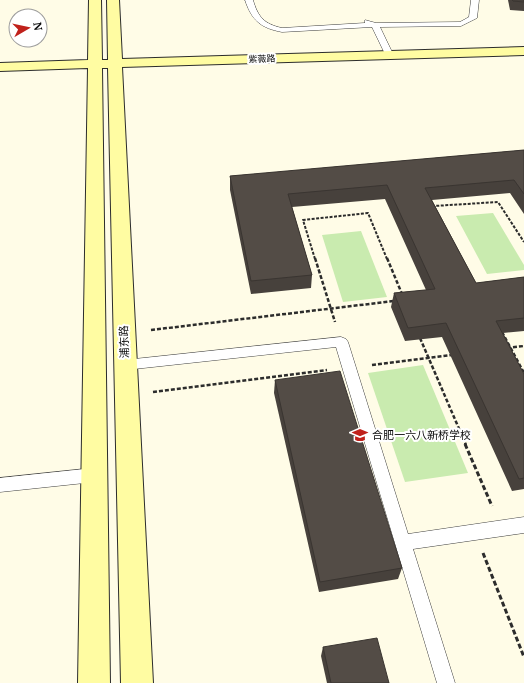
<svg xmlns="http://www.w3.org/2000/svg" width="524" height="683" font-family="'Noto Serif','Noto Sans SC',serif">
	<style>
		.green { fill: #c9ebaf }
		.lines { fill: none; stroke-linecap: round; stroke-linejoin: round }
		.lane-casing { stroke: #3d3d3d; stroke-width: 1 }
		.secondary-casing { stroke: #2c2c2c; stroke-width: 2 }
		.path-far2 { stroke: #2c2c2c; stroke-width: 2; stroke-dasharray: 3 1.5; stroke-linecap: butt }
		.path-far1 { stroke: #2c2c2c; stroke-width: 2.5; stroke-dasharray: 4 2; stroke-linecap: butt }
		.path { stroke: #2c2c2c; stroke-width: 3; stroke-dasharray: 5 2.5; stroke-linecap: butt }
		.lane { fill: #fff; fill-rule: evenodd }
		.secondary { fill: #fffca2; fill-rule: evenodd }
		.wall { fill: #47413c }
		.building { fill: #534c46; stroke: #3a3531 }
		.labels { text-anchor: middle; stroke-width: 4; stroke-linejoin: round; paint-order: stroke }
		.far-street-label { font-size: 9px; fill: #0a0a0a; stroke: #fff }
		.street-label { font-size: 11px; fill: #0a0a0a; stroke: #fff }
		.poi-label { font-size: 11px; fill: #0a0a0a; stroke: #fff; text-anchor: start }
	</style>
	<rect width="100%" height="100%" fill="#fffce7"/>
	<g class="green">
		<path d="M493 213 524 265V270L487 274 456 216Z"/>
		<path d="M361 231 387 297 343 302 322 235Z"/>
		<path d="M423 365 468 473 405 482 368 373Z"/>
	</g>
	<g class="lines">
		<defs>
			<g id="lane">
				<path d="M245 0H253C258 17 264 24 282 28L365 23V20L376 23 460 22 469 17 471 0H479L477 18 461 26 380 27 393 54 389 56 385 54 372 27 282 32C261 28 252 21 245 0Z"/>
				<path d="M341 337 346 339 348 342 408 534 524 517V533L413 549 455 683H437L336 347 125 370 120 369 118 365 120 361 125 360Z"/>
				<path d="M94 468 99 470 102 475 99 480 94 482 0 492V478Z"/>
			</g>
			<path id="secondary" d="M89 0H101L102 60H108L107 0H119L122 59 524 47V55L122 67 153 683H121L108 68H102L110 683H78L88 68 0 71V63L88 60Z"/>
		</defs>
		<use href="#lane" class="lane-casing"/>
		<use href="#secondary" class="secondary-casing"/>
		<g class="path-far2">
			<path d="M435 208 434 206 498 202 524 242"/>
			<path d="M315 259 303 220 368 213 387 259"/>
		</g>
		<g class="path-far1">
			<path d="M315 258 335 322"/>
			<path d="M387 258 402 294"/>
			<path d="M151 330 394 301"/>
			<path d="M502 332 524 373"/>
			<path d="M420 338 466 445"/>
			<path d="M507 348 524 346"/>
			<path d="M372 365 452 355"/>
			<path d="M153 392 327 370"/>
		</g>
		<g class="path">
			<path d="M465 444 492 506"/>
			<path d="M483 553 524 657"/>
		</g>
		<use href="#lane" class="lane"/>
		<use href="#secondary" class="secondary"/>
	</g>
	<g class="wall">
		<path d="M508 0H524V11L510 10Z"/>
		<path d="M524 150V214L510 193 432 200 476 283 524 277V331L503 333 524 374V489L512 491 442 337 405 341 391 307 394 293 426 290 385 199 292 207 312 275 311 288 251 294 230 190V176Z"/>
		<path d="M275 380 402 568 398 579 319 592 274 393Z"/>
		<path d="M323 647 389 683H327L321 656Z"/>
	</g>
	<g class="building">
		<path d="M512 0H524V2L513 1Z"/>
		<path d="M524 150V194L514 180 425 188 476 283 524 277V318L496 321 524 374V478L519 479 446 323 408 328 394 293 435 289 387 185 288 194 312 275 251 281 230 176Z"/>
		<path d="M340 371 402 568 320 582 275 380Z"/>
		<path d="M377 638 389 683H331L323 647Z"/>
	</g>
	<defs>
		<symbol id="school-bare" viewBox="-9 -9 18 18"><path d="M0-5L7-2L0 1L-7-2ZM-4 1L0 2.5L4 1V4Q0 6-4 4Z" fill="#c0211b" stroke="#fff" stroke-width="2.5" paint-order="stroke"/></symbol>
	</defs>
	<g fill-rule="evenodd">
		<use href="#school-bare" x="349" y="424" width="22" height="22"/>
	</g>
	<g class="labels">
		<g class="far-street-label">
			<text transform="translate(262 59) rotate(-2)" y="3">紫薇路</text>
		</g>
		<g class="street-label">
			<text transform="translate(124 342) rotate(-92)" y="4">浦东路</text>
		</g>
		<g class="poi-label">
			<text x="372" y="439">合肥一六八新桥学校</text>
		</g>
	</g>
	<g transform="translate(28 28) rotate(81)"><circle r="19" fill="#ffffff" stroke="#9d9d9d"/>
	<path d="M0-3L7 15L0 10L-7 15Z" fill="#c0211b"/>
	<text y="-6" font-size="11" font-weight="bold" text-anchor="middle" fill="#0a0a0a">N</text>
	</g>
</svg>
